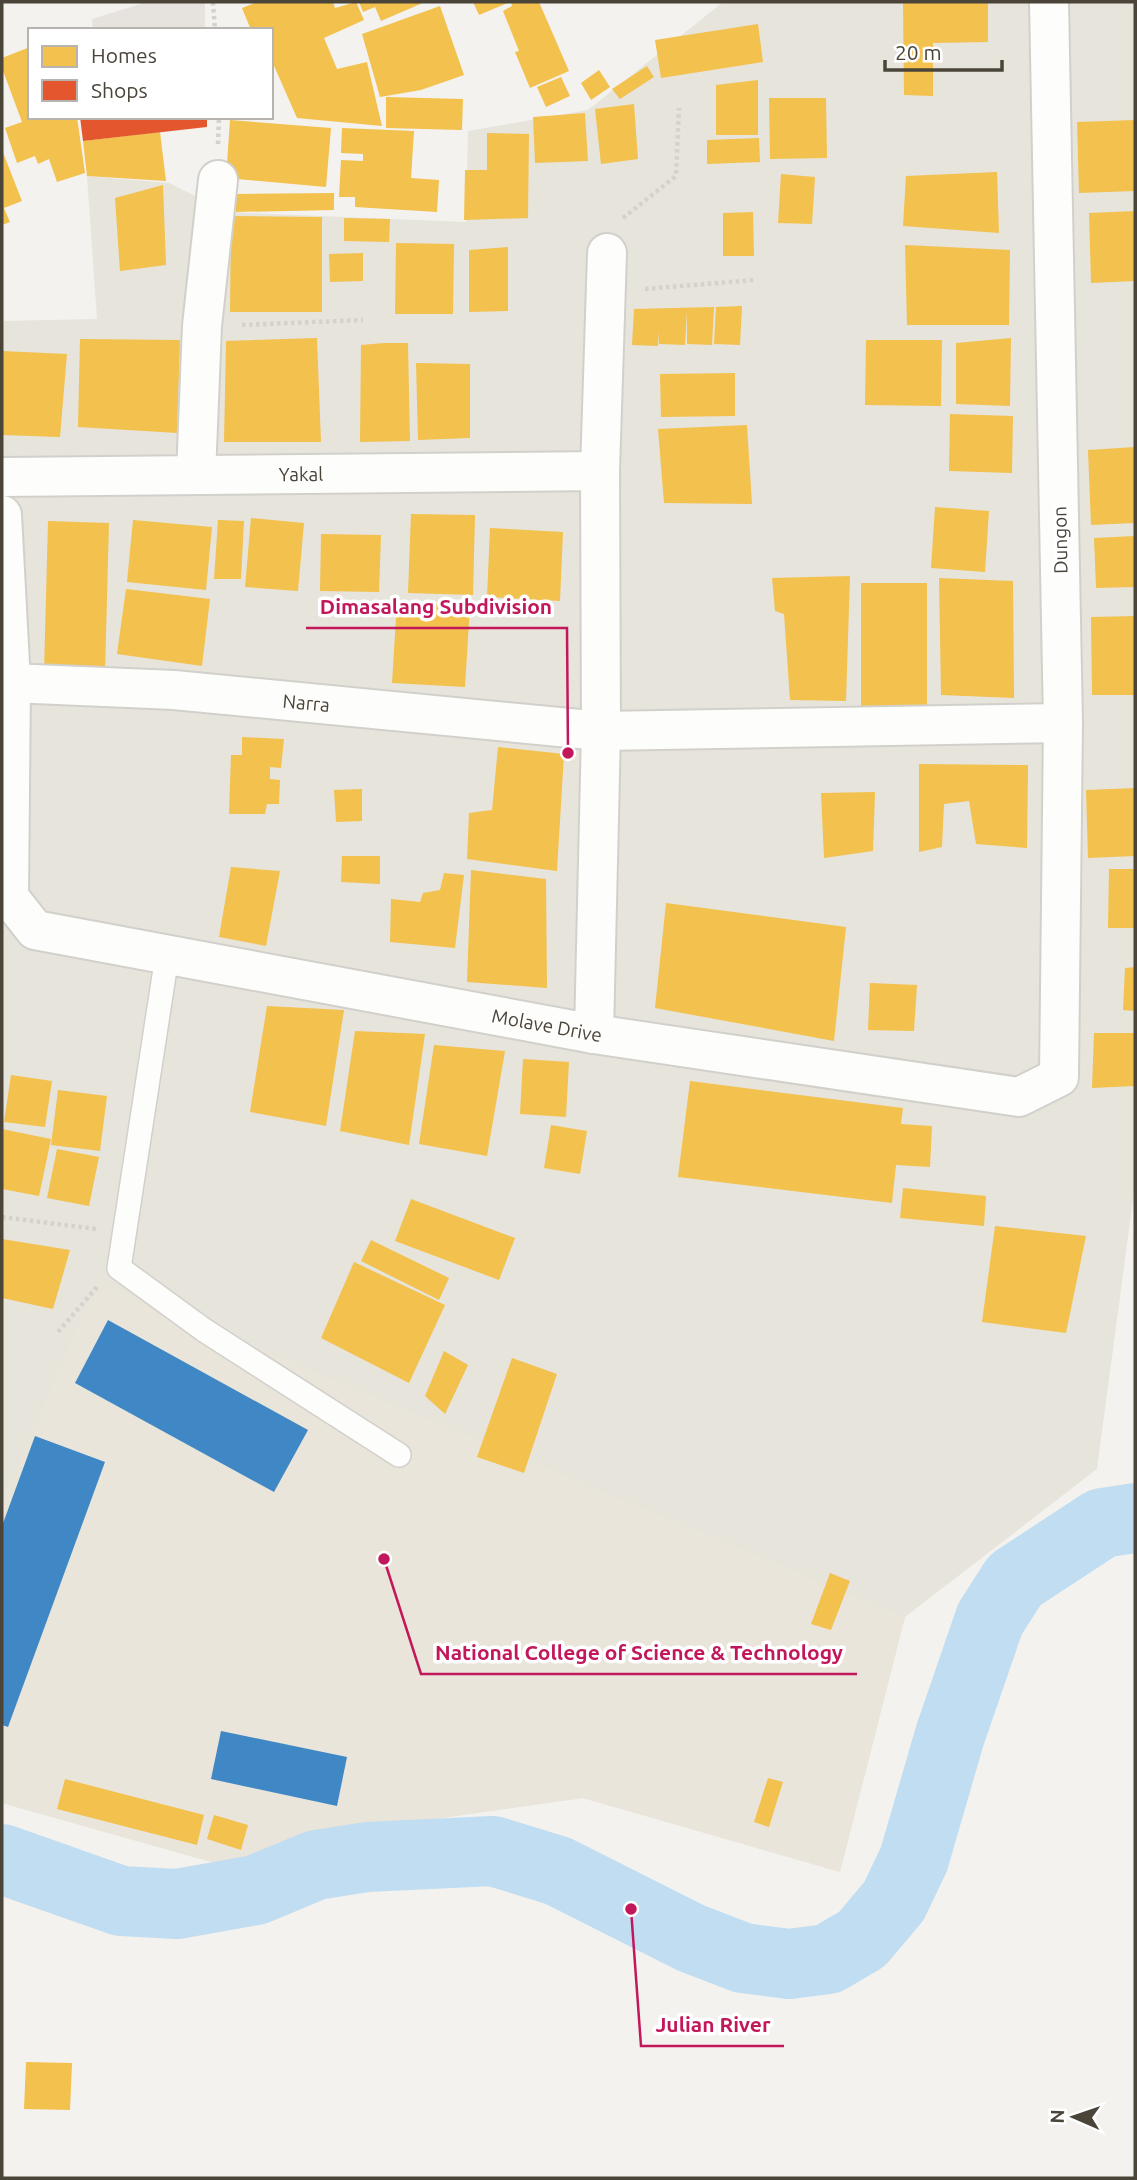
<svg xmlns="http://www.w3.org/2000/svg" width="1137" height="2180" font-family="Ubuntu,sans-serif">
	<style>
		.residential { fill: #e7e4dc }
		.education { fill: #eae5da }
		.parking { fill: #e6e3df }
		.homes { fill: #f2c14e }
		.shops { fill: #e4572e }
		.schools { fill: #3f88c5 }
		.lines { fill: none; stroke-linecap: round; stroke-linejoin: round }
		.river { stroke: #c0ddf1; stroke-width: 70 }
		.lane-casing { stroke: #d2d0cb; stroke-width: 26 }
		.street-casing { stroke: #d2d0cb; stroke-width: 42 }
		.path { stroke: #d3d2cc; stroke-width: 4.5; stroke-dasharray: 3.5 3.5; stroke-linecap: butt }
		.lane { stroke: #fdfdfc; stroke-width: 23 }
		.street { stroke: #fdfdfc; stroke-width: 38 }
		.labels { text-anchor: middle; stroke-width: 7; stroke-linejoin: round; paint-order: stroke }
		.street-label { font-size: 19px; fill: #4b4439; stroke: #fff }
		.leader { fill: none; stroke: #c2185b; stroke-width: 2.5 }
		.callout-dot { fill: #c2185b; stroke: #fff; stroke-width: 2.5 }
		.callout-label { font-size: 21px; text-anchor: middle; font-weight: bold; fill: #c2185b; stroke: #fff; stroke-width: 7; stroke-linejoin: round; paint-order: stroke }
	</style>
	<rect width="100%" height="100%" fill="#f4f2ee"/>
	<path class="residential" d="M723 2H1135V1185L1097 1469 905 1617 840 1872 583 1798 420 1821 229 1867 2 1803V321L97 319 87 176 169 183 227 212 466 222 468 131 588 110Z"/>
	<path class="education" d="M97 1282 905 1617 840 1872 583 1798 420 1821 229 1867 2 1803V1502Z"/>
	<path class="parking" d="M147 2H205V30H93L92 19Z"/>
	<g class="homes">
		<path d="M257 2H333L335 8 356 2 364 20 324 38 337 69 367 62 382 126 297 118 271 59V30H251L242 8Z"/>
		<path d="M359 2H425L381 21 375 7 363 12Z"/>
		<path d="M473 2H510L479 15Z"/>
		<path d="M511 2H539L569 71 530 88 515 52 519 51 503 11 512 6Z"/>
		<path d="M903 2H988V42L933 43V96L904 95Z"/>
		<path d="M440 6 464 75 421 90 380 97 362 34Z"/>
		<path d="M758 24 763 62 661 78 655 40Z"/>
		<path d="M30 47V117H77L85 173 57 182 49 159 38 164 35 156 17 163 5 128 22 122 2 68V58Z"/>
		<path d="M647 66 654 77 620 99 612 89Z"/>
		<path d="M599 70 610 87 591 100 581 83Z"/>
		<path d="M561 77 570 96 546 107 537 87Z"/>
		<path d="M758 80V135H716V85Z"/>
		<path d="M386 97 463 99 462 130 386 128Z"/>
		<path d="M769 98H826L827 158 770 159Z"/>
		<path d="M634 104 638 159 601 164 595 109Z"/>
		<path d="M585 113 588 161 535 163 533 117Z"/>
		<path d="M230 120 331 128 326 187 226 178Z"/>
		<path d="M1135 120V191L1079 193 1077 122Z"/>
		<path d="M342 128 414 131 411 178 439 180 437 212 355 207V197H339L341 160 363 161V154L341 153Z"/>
		<path d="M160 132 166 181 87 176 83 141Z"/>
		<path d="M487 133 529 134 528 218 464 220 465 170H487Z"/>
		<path d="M759 138 760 162 707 164V140Z"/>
		<path d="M2 150 22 201 4 208 10 222 2 225Z"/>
		<path d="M997 172 999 233 903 226 906 176Z"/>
		<path d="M781 174 815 177 812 224 778 223Z"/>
		<path d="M163 185 166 265 120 271 115 198Z"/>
		<path d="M334 193V210L236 212V194Z"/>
		<path d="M1135 211V281L1091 283 1089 213Z"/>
		<path d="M753 212 754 256H723V213Z"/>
		<path d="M231 216 322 217V312H230Z"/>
		<path d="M344 218 390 219 389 242 344 241Z"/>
		<path d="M396 243 454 244 453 314H395Z"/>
		<path d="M905 245 1010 250 1009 325H907Z"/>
		<path d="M508 247V311L469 312V250Z"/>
		<path d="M363 253V281L330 282 329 254Z"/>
		<path d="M742 306 740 345 714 344 716 307Z"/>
		<path d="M714 307 712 345 687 344V311L685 345 659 344V331L658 346 632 345 634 309Z"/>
		<path d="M317 338 321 442H224L226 341Z"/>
		<path d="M1011 338 1010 406 956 404V343Z"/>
		<path d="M80 339 180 340 177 433 78 427Z"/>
		<path d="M866 340H942L941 406 865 405Z"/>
		<path d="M384 343H408L410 441 360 442 361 345Z"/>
		<path d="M2 351 67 354 60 437 2 435Z"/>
		<path d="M416 363 470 364V438L418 440Z"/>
		<path d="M735 373V416L661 417 660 374Z"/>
		<path d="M950 414 1013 416 1012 473 949 471Z"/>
		<path d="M747 425 752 504 664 503 658 429Z"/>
		<path d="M1135 447V523L1091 525 1088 450Z"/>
		<path d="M935 507 989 511 985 572 931 568Z"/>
		<path d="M411 514 475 515 473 595 408 593Z"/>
		<path d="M251 518 304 523 298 591 245 587Z"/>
		<path d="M133 520 212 527 206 590 127 582Z"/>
		<path d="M218 520 244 521 241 579H214Z"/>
		<path d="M48 521 109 523 105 673 44 672Z"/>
		<path d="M490 528 563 532 560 601 487 597Z"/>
		<path d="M321 534 381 535 379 592 320 591Z"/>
		<path d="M1135 536V587L1096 588 1094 538Z"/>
		<path d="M850 576 846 701 790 700 784 614 775 611 772 578Z"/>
		<path d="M939 578 1013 581 1014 698 941 695Z"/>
		<rect x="861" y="583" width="66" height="123"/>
		<path d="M126 589 210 599 202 666 117 654Z"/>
		<path d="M397 601 470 606 465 687 392 683Z"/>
		<path d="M1135 616V695H1092L1091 617Z"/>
		<path d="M242 737 284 739 281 768 270 767V779L280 780 279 804H267L265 814H229L231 755H242Z"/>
		<path d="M498 747 564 754 557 871 467 859 469 813 492 810Z"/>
		<path d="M919 764 1028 765 1027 848 976 844 969 801 944 804 942 847 919 852Z"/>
		<path d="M1135 788V856L1088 858 1086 790Z"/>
		<path d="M362 789V821L336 822 334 790Z"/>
		<path d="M875 792 873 851 824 858 821 793Z"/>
		<path d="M342 856H380V884L341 882Z"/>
		<path d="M231 867 280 871 266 946 219 937Z"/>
		<path d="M1109 869H1135V928H1108Z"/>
		<path d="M471 870 546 879 547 988 467 982Z"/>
		<path d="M444 873 464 875 455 948 390 942 391 899 420 902 423 893 440 890Z"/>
		<path d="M666 903 846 927 834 1041 655 1008Z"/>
		<path d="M1135 967V1011L1123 1010 1125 968Z"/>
		<path d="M870 983 917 985 914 1031 868 1030Z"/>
		<path d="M267 1006 344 1010 326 1126 250 1112Z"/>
		<path d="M355 1031 425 1034 409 1145 340 1131Z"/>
		<path d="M1094 1033H1135V1086L1092 1088Z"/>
		<path d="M434 1045 505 1051 487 1156 419 1144Z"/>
		<path d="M523 1059 569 1062 566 1117 520 1114Z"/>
		<path d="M11 1075 52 1081 45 1127 4 1122Z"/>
		<path d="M690 1081 903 1108 901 1124 932 1126 930 1167 896 1165 892 1203 678 1177Z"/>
		<path d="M58 1090 107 1096 100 1151 51 1145Z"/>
		<path d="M551 1125 587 1131 580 1174 544 1168Z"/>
		<path d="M2 1129 51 1139 39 1196 2 1189Z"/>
		<path d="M57 1149 99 1157 89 1206 47 1198Z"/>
		<path d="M903 1188 986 1196 984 1226 900 1218Z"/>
		<path d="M411 1199 515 1238 499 1280 395 1241Z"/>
		<path d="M995 1226 1086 1236 1066 1333 982 1322Z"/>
		<path d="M2 1239 70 1250 53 1309 2 1298Z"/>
		<path d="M371 1240 449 1278 439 1300 361 1261Z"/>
		<path d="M354 1262 445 1305 409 1383 321 1338Z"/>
		<path d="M444 1351 468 1365 445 1414 425 1396Z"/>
		<path d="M512 1358 557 1374 524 1473 477 1457Z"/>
		<path d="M830 1573 850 1581 831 1630 811 1624Z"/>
		<path d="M768 1778 783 1782 769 1827 754 1822Z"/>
		<path d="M65 1779 204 1815 197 1845 57 1809Z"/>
		<path d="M214 1815 248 1825 241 1850 207 1839Z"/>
		<path d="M26 2062 72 2063 70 2110 24 2109Z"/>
	</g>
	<path class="shops" d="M80 117H207V127L83 141Z"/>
	<g class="schools">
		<path d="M108 1320 308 1430 274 1492 75 1383Z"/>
		<path d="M35 1436 105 1462 8 1727 2 1725V1526Z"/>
		<path d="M221 1731 347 1757 337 1806 211 1779Z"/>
	</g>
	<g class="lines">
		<path class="river" d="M2 1859 121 1901 177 1904 256 1890 316 1865 367 1857 493 1851 558 1871 691 1938 743 1958 789 1964 828 1959 862 1939 894 1901 914 1859 950 1735 990 1619 1015 1580 1102 1523 1135 1518"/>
		<defs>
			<path id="lane" d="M167 956 119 1268 204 1330 399 1455"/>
			<g id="street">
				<path d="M196 475 202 326 218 180"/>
				<path id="s1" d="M2 477 600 471"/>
				<path id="s2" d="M2 515 11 683 9 897 35 930 594 1034 1019 1097 1059 1077 1063 723 1049 2"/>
				<path id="s3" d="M11 683 174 690 601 731 1063 723"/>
				<path d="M594 1034 601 731 600 471 607 253"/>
			</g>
		</defs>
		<use href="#lane" class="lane-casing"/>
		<use href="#street" class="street-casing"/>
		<g class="path">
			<path d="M213 2 215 30"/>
			<path d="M218 144 219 117"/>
			<path d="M623 218 676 176 679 108"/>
			<path d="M645 289 754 280"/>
			<path d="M242 325 363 320"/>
			<path d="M2 1217 96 1229"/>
			<path d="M58 1332 97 1287"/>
		</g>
		<use href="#lane" class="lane"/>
		<use href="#street" class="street"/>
	</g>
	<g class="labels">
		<g class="street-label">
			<text dy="7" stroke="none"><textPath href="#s1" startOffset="299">Yakal</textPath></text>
			<text transform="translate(1060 540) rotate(-91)" y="7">Dungon</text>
			<text dy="7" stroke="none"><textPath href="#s3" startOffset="296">Narra</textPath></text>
			<text dy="7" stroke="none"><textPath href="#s2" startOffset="945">Molave Drive</textPath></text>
		</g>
	</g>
	<path class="leader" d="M568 753L567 628H306M384 1559L421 1674H857M631 1909L641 2046H784"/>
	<g class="callout-dot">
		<circle cx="568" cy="753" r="7"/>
		<circle cx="384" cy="1559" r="7"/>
		<circle cx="631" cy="1909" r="7"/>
	</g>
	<g class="callout-label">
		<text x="436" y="614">Dimasalang Subdivision</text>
		<text x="639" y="1660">National College of Science &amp; Technology</text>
		<text x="713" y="2032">Julian River</text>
	</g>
	<rect width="1137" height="2180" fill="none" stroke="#4b4439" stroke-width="7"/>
	<rect x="28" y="28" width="245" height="91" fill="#ffffff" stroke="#b7b4b0" stroke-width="2"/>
	<rect x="42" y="46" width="35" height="21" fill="#f2c14e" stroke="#b7b4b0" stroke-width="2"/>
	<text x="91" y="63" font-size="21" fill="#4b4439">Homes</text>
	<rect x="42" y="80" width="35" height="21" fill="#e4572e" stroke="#b7b4b0" stroke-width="2"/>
	<text x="91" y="98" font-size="21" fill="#4b4439">Shops</text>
	<g transform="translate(1074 2117) rotate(272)" stroke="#ffffff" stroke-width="5" paint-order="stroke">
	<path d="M0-5L12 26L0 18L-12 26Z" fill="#4b4439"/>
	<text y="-10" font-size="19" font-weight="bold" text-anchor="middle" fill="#4b4439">N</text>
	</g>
	<path d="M885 60v10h117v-10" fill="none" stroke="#4b4439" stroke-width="3.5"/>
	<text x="895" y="60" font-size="21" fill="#4b4439" stroke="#ffffff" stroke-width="5" paint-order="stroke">20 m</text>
</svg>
